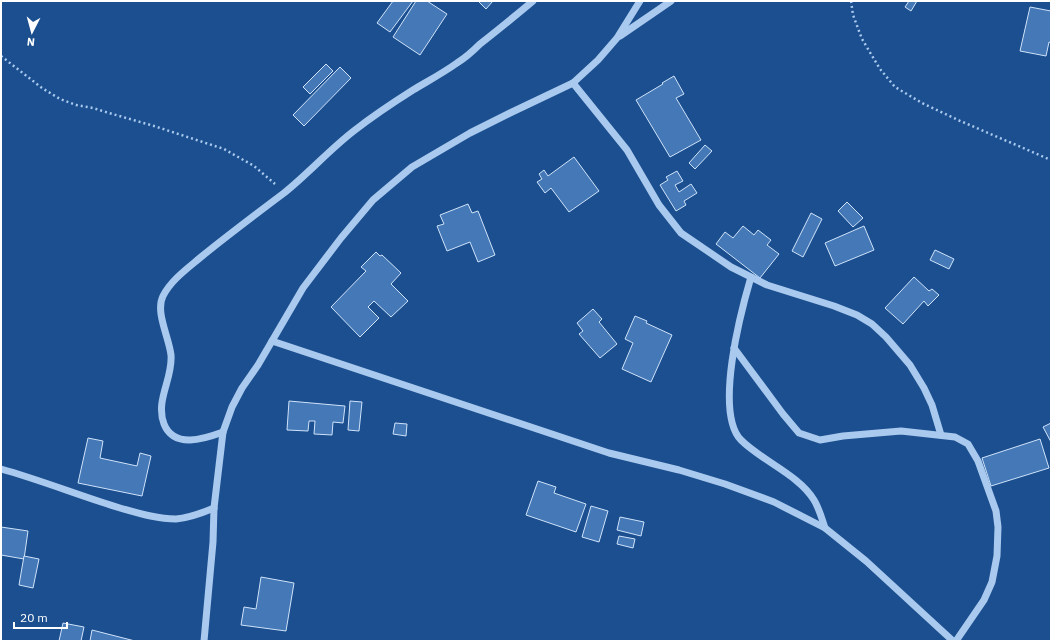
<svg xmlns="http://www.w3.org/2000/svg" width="1052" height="642" font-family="'IBM Plex Sans',sans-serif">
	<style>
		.building { fill: #4478b7; stroke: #cfe3fa }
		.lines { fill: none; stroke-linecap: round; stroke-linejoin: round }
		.path { stroke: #a9c9ee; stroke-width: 2.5; stroke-dasharray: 2 3; stroke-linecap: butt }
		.minor { stroke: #a9c9ee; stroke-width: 7 }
	</style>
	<rect width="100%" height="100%" fill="#1b4f8f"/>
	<g class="building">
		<path d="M393 1H413L390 32 377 23Z"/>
		<path d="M416 1H427L447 14 420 55 393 37Z"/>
		<path d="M478 1H493L486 9Z"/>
		<path d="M909 1H917L911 11 905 7Z"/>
		<path d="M1030 7 1051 11V43L1049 42 1046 56 1020 51Z"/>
		<path d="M326 64 333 71 310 94 303 87Z"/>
		<path d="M340 67 351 78 304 126 293 115Z"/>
		<path d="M674 76 684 94 676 98 701 140 670 157 636 100 663 84 662 83Z"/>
		<path d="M705 145 712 151 695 169 689 163Z"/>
		<path d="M574 157 599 191 569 212 551 188 545 193 537 182 542 179 539 174 544 170 548 176Z"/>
		<path d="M677 171 683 181 675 185 679 192 691 184 697 193 684 201 686 205 676 211 660 185 668 180 666 177Z"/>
		<path d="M847 202 863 218 853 227 838 211Z"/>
		<path d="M468 204 472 213 478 211 495 255 478 262 470 242 447 251 437 226 444 224 440 215Z"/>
		<path d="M811 213 822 219 803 257 792 251Z"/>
		<path d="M743 226 754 235 758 230 771 240 767 245 779 254 760 278 716 244 725 232 733 238Z"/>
		<path d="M864 226 874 250 835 266 825 243Z"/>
		<path d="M935 250 954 259 949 269 930 260Z"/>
		<path d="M376 252 380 256 382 255 401 273 391 284 408 301 391 317 374 301 368 307 379 318 360 337 331 307 366 271 361 267Z"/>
		<path d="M914 277 929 291 932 289 939 295 928 306 924 301 903 324 885 308Z"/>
		<path d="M593 309 602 319 599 322 617 344 600 358 579 334 583 331 577 323Z"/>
		<path d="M635 316 647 321 646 323 672 335 651 382 622 369 633 343 625 339Z"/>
		<path d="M289 401 345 406 343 423 333 422 332 435 314 434 315 421H309L308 431 287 430Z"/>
		<path d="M350 401 362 402 359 431 348 430Z"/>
		<path d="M395 423 407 424 406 436 393 434Z"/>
		<path d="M1051 423V442L1043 427Z"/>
		<path d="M88 438 103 441 100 458 137 466 140 453 151 456 142 496 78 483Z"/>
		<path d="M1040 439 1049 468 991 486 982 458Z"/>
		<path d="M538 481 556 487 554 493 586 504 576 532 526 515Z"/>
		<path d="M591 506 608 511 599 542 582 537Z"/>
		<path d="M620 517 644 522 641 536 617 530Z"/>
		<path d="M1 527 28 531 24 559 1 555Z"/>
		<path d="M619 536 635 539 633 548 617 544Z"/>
		<path d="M24 556 39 559 33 588 19 585Z"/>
		<path d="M261 577 294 583 286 631 241 625 244 607 256 609Z"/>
		<path d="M63 623 84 627 81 641H59Z"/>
		<path d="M92 630 135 641H90Z"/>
	</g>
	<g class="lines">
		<g class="path">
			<path d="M851 1 853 15 862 39 880 69 895 87 922 103 958 120 1051 160"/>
			<path d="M1 56 42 88 60 99 76 105 93 108 109 113 154 126 224 149 254 166 275 184"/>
		</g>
		<g class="minor">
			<path d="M620 36 671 1"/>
			<path d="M573 83 627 150 659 205 681 233 731 267 767 285 834 306 857 315 872 324 886 337 910 365 924 388 932 405 941 435"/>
			<path d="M751 277C741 311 714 412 741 440 762 461 799 475 814 500 819 508 822 519 825 528"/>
			<path d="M272 341 609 453 679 470 725 484 774 502 825 528 866 561 953 641"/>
			<path d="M734 348 783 414 799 433 820 440 843 436 901 431 955 437 968 444 978 461 996 511 998 527 997 556 992 582 984 600 956 641"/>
			<path d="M223 432C204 439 174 449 164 424 155 400 173 379 171 355 169 337 155 312 163 296 171 280 188 268 201 257 228 235 256 214 284 193 309 173 330 149 355 130 373 116 394 102 413 90 428 81 443 73 457 63 465 58 473 51 480 44 498 30 515 16 533 1"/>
			<path d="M1 469C41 480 80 496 120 508 138 513 157 519 176 519 189 518 202 513 214 508"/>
			<path d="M204 641 213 542 214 508 223 432 232 407 242 388 258 365 303 288 341 238 373 200 412 167 470 133 510 113 573 83 598 60 617 38 640 1"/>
		</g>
	</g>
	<rect width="1052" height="642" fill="none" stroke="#ffffff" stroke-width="4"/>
	<g transform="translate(32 32) rotate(186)" stroke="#1b4f8f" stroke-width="3" paint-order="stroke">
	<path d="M0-3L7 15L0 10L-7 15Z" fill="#ffffff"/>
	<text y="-6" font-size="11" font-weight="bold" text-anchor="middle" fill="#ffffff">N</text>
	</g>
	<path d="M14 622v6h53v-6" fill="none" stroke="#ffffff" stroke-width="2"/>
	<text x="20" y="622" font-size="12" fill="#ffffff" stroke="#1b4f8f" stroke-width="3" paint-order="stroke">20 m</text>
</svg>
